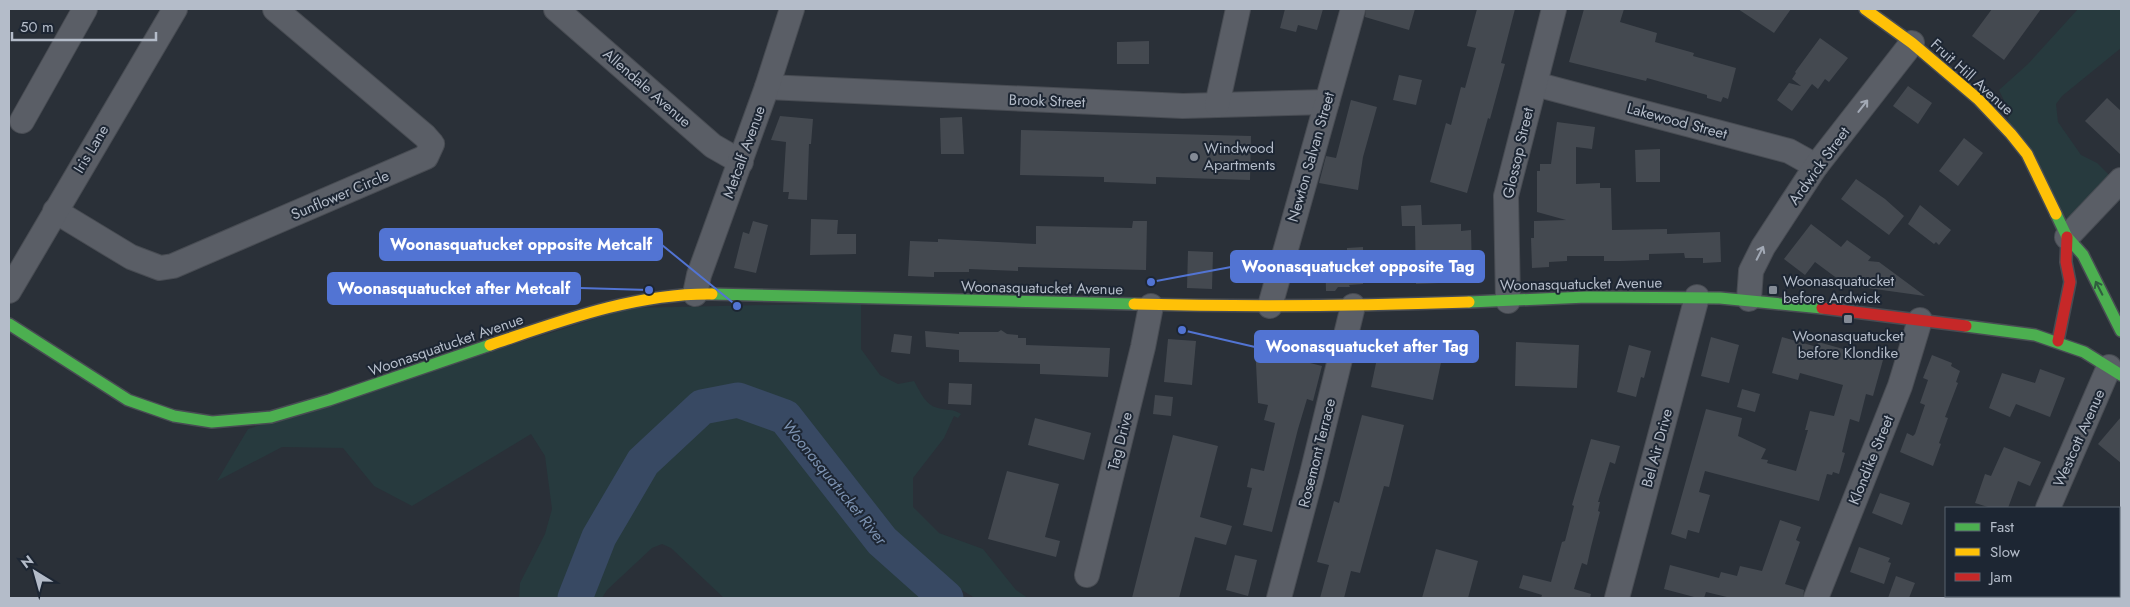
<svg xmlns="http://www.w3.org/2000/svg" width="2130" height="607" font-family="Jost,sans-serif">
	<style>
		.green { fill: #273a3e }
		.water { fill: #384963 }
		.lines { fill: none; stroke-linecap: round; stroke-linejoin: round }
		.river { stroke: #384963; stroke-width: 35 }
		.building { fill: #444950 }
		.street-casing { stroke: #484c53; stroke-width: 26 }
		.fast-casing { stroke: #484c53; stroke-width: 14 }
		.slow-casing { stroke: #484c53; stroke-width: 14 }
		.jam-casing { stroke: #484c53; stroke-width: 14 }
		.street { stroke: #5a5e66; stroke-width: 24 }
		.fast { stroke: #4caf50; stroke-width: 11 }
		.slow { stroke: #ffc107; stroke-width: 11 }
		.jam { stroke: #c62828; stroke-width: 11 }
		.oneway { stroke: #a2a9b5 }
		.oneway2 { stroke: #305d3f }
		.poi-dot { fill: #848b96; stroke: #1d2633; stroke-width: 2 }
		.labels { text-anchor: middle; stroke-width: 4; stroke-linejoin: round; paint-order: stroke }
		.street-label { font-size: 15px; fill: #b4bcc9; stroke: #1d2633 }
		.poi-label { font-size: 15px; fill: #b4bcc9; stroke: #1d2633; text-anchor: start }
		.water-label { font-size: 16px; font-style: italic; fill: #7c92b1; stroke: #1d2633 }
		.leader { fill: none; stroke: #5274d3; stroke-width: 2 }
		.callout-dot { fill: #5274d3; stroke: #1d2633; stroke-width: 2 }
		.callout { fill: #5274d3; stroke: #5274d3; stroke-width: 2 }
		.callout-label { font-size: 16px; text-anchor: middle; font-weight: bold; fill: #fff }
	</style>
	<rect width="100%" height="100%" fill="#2a3038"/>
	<g class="green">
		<path d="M2078 9H2121V48L2062 96 2056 104 2058 122 2081 155 2097 163 2120 186 2075 231 2007 128 2009 111 1999 90 2028 64Z"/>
		<path d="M861 303V349L880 375 898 384 914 381C920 391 925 405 938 408 947 411 952 408 961 414L958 418 954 416 944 438 913 478V507L939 533 983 549 1016 590 1028 598H975L955 586 942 583 931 598H724L671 548 662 544 652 548 607 590 602 598H519L520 583 545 534 552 509 545 456 531 434 412 506 374 486 343 448 282 447 217 481 248 429 629 308Z"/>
	</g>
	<path class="water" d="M882 541 959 598H926Z"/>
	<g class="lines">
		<path class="river" d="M575 598 599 537 643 462 702 407 738 400 785 417 882 541 946 598"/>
	</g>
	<g class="building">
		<path d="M1285 9H1323L1317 30 1298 25 1296 32 1280 28Z"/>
		<path d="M1366 9H1415L1409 30 1365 17Z"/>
		<path d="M1477 9H1515L1501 63 1505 64 1490 119 1488 118 1467 193 1430 182 1446 123 1451 125 1461 87 1465 88 1476 48 1467 46Z"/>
		<path d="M1584 9H1624L1620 22 1657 33 1655 42 1694 53 1693 56 1736 68 1728 99 1723 97 1721 102 1707 98V95L1647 78 1646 81 1569 62Z"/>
		<path d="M1738 9H1791L1774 33Z"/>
		<path d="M1992 9H2041L2004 60 1972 36Z"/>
		<path d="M1820 38 1848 58 1829 82 1825 79 1818 89 1812 84 1792 111 1777 100 1789 83 1801 86 1792 79 1796 73 1795 72Z"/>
		<path d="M1149 41V64H1117V42Z"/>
		<path d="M1399 75 1422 80 1416 105 1393 100Z"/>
		<path d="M1908 86 1932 103 1918 124 1893 106Z"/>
		<path d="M2107 98 2121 111V155L2085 121Z"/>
		<path d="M1351 100 1377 107 1363 157 1358 190 1319 183 1326 156 1336 158Z"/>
		<path d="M780 116 813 119 811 144H809L807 200 788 199 789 192H783L786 142 771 140Z"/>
		<path d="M962 117 964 154H941L940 118Z"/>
		<path d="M1557 122 1595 127 1592 149 1576 147V184L1600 183V188H1611L1612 230 1667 229V234L1720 232 1721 262 1703 263V258H1685L1684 253 1649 254V260L1621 261H1604V256H1567V261L1549 262V267L1532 268 1531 238H1534V221L1566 220 1537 212V171H1540V164H1551Z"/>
		<path d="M1021 130 1251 136 1250 180 1156 177V184L1104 182V177L1020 175Z"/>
		<path d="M1964 138 1983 153 1958 186 1939 171Z"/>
		<path d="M1660 149V182H1636L1635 150Z"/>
		<path d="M1856 179 1885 199 1904 216 1889 235 1841 199Z"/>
		<path d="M1421 205 1422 225 1461 224V231L1471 230 1472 270 1439 271V283L1416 284 1415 226H1402L1401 206Z"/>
		<path d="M1920 205 1951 230 1939 245 1936 242 1934 244 1908 224Z"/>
		<path d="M811 219 838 220 837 234H856V254L810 255Z"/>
		<path d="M753 221 768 225 756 273 734 268 743 232 749 234Z"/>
		<path d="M1133 221H1147L1146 270 1018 267V271L969 269V272H934V277L908 276 910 241 938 242V239L1036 244V226L1132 228Z"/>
		<path d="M1811 224 1841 247 1847 240 1871 257 1868 261 1879 262 1925 296 1846 285 1815 262 1805 275 1784 259Z"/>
		<path d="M1363 247V284L1349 285 1350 287H1338L1335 291H1326L1325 256 1347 255V248Z"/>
		<path d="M1188 251 1213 252 1212 289 1187 288Z"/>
		<path d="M1001 330 1007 334 1018 335V338H1026V345L1110 348 1108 377 1040 374V364L959 362V350L926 347 925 331 959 334V332H998Z"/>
		<path d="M894 334 912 336 910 354 891 352Z"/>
		<path d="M1711 337 1739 345 1729 383 1701 376Z"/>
		<path d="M1782 337 1817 347 1818 342 1883 360 1873 396 1866 394 1859 422 1850 419 1842 452 1845 453 1839 474 1833 472 1832 475 1827 474 1819 501 1705 471 1699 492 1710 495 1699 533 1688 530 1686 539 1671 534 1706 409 1742 418 1738 436 1766 449 1761 459 1768 460 1767 463 1796 471 1808 430H1805L1810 411 1834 416 1843 385 1800 373 1798 380 1772 373Z"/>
		<path d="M1168 339 1196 341 1192 385 1164 382Z"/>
		<path d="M1516 342 1579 345 1577 388 1515 386Z"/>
		<path d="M1278 343V355L1322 366 1313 401 1307 399 1298 429 1272 532 1243 525 1252 488 1247 487 1251 468 1264 471 1275 423 1264 420 1268 405 1258 403 1255 344Z"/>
		<path d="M1380 344 1442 358 1433 400 1371 387Z"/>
		<path d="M1629 345 1651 351 1644 378 1641 377 1636 397 1617 392Z"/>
		<path d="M1932 355 1952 363 1951 366 1960 371 1956 382 1958 383 1945 417 1948 418 1939 443 1941 444 1933 466 1900 452 1907 433 1913 436 1915 434 1925 405 1920 403 1928 380 1923 378Z"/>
		<path d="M2040 369 2065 378 2050 417 2016 404 2010 417 1989 408 2002 373 2035 383Z"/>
		<path d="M949 383 972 384 971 405 948 404Z"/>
		<path d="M1742 389 1760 394 1755 412 1737 407Z"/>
		<path d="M1155 395 1173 397 1171 416 1153 414Z"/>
		<path d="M1362 415 1404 425 1389 487 1384 486 1360 573 1351 571 1344 598H1320L1329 565 1317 562 1334 501 1339 503Z"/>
		<path d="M2121 417V463L2098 444Z"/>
		<path d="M1035 418 1091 433 1084 460 1028 445Z"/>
		<path d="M1173 435 1218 446 1200 517 1232 526 1226 545 1195 537 1179 598H1132Z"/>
		<path d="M1591 439 1620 446 1615 464 1610 462 1598 502H1600L1598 511 1600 512 1591 547 1587 565 1582 563 1574 589 1591 594 1590 598H1541L1542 595 1519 588 1523 575 1551 582 1562 542 1565 541 1574 506 1572 505Z"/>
		<path d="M2004 447 2041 462 2030 486 2018 481 2008 508H1991L1975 503 1985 474 1991 476Z"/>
		<path d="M1007 471 1059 484 1045 537 1060 541 1056 557 988 539Z"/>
		<path d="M1880 493 1910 503 1902 525 1872 513Z"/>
		<path d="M1780 520 1801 527 1796 540 1800 542 1785 584 1804 590 1803 598H1731L1706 592 1704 598H1698L1664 589 1670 565 1719 578 1721 572 1737 576 1740 566 1762 571Z"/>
		<path d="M1859 547 1890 558 1888 562 1891 563 1884 584 1850 572Z"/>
		<path d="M1436 549 1478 561 1468 598H1422Z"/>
		<path d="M1235 555 1257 560 1248 596 1226 590Z"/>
		<path d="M1896 576 1915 583 1909 598H1888Z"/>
	</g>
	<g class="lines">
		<defs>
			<g id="street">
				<path d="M556 9 713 146 741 162"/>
				<path d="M1535 84 1789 151 1816 166"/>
				<path d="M767 87 1183 106 1327 102"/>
				<path d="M1217 105 1238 9"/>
				<path d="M22 121 85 9"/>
				<path d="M55 211 131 257 160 268 173 266 426 157 432 144 425 136 275 9"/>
				<path d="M2067 237 2121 180"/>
				<path d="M9 291 175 9"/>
				<path d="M695 294 699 275 767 87 792 9"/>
				<path d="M1749 299 1751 271 1763 247 1816 166 1912 43"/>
				<path d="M1508 301 1506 196 1554 9"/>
				<path d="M1270 306 1353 9"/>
				<path d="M2048 508 2109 367"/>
				<path d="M1087 575 1143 347 1151 306"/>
				<path d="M2055 596 2058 598"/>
				<path d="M1279 598 1312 474 1353 306"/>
				<path d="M1617 598 1697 297"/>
				<path d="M1816 598 1900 386 1920 320"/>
			</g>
			<g id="fast">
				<path d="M2056 214 2067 237 2083 255 2121 331"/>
				<path d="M712 294 1134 304"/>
				<path d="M1469 302 1587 297 1720 298 1822 308"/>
				<path d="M9 324 128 400 174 416 212 422 271 417 329 400 490 345"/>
				<path d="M1966 326 2035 335 2084 352 2121 375"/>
			</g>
			<g id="slow">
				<path d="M1865 9 1912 43 1978 99 2011 134 2027 154 2056 214"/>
				<path d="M1134 304C1246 307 1357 306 1469 302"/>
				<path d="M490 345C561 321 635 293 712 294"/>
			</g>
			<g id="jam">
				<path d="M1822 308 1966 326"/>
				<path d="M2058 341 2070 282 2066 262 2067 237"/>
			</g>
		</defs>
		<use href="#street" class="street-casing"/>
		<use href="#fast" class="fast-casing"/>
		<use href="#slow" class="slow-casing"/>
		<use href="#jam" class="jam-casing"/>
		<use href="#street" class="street"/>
		<use href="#fast" class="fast"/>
		<use href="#slow" class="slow"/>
		<use href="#jam" class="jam"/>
	</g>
	<defs><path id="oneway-shaft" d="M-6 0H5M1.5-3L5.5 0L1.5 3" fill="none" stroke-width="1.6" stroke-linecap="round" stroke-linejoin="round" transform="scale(1.25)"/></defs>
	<g class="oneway">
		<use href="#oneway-shaft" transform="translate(1863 106) rotate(-52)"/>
		<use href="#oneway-shaft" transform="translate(1760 253) rotate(-63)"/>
	</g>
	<use class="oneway2" href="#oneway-shaft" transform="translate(2099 288) rotate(-117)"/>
	<g class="poi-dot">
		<circle cx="1194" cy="157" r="5"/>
		<rect x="1768" y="285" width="10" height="10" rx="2.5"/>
		<rect x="1843" y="314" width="10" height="10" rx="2.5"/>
	</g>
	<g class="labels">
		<g class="street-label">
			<text transform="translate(1972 77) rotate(42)" y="5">Fruit Hill Avenue</text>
			<text transform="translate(647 88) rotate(41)" y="5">Allendale Avenue</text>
			<text transform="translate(1047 101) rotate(2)" y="5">Brook Street</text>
			<text transform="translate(1677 121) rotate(15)" y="5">Lakewood Street</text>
			<text transform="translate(91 149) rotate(-59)" y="5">Iris Lane</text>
			<text transform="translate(744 152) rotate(-70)" y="5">Metcalf Avenue</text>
			<text transform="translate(1518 153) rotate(-77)" y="5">Glossop Street</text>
			<text transform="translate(1311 157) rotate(-74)" y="5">Newton Salvan Street</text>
			<text transform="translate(1819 166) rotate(-54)" y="5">Ardwick Street</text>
			<text transform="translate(340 195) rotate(-23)" y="5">Sunflower Circle</text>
			<text transform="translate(1581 284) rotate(-1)" y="5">Woonasquatucket Avenue</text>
			<text transform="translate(1042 288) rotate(1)" y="5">Woonasquatucket Avenue</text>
			<text transform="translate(446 345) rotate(-19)" y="5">Woonasquatucket Avenue</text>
			<text transform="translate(2079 438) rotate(-66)" y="5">Westcott Avenue</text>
			<text transform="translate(1120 441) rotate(-76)" y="5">Tag Drive</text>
			<text transform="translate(1657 448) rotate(-75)" y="5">Bel Air Drive</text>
			<text transform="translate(1317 453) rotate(-76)" y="5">Rosemont Terrace</text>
			<text transform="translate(1871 460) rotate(-68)" y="5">Klondike Street</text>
		</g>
		<g class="poi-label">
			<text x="1204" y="153">Windwood<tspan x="1204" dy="17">Apartments</tspan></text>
			<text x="1783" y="286">Woonasquatucket<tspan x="1783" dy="17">before Ardwick</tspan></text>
			<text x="1848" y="341" text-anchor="middle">Woonasquatucket<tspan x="1848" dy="17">before Klondike</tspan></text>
		</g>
		<g class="water-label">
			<text transform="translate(835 482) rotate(51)" y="6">Woonasquatucket River</text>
		</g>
	</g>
	<path class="leader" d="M737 306L662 245M1151 282L1231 267M649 290L580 288M1182 330L1255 347"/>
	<g class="callout-dot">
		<circle cx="737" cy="306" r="5"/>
		<circle cx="1151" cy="282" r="5"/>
		<circle cx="649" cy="290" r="5"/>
		<circle cx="1182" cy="330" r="5"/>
	</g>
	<g class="callout">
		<rect x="380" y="229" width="282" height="31" rx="5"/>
		<rect x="1231" y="251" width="253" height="31" rx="5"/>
		<rect x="328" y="273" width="252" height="31" rx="5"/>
		<rect x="1255" y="331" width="223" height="31" rx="5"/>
	</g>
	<g class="callout-label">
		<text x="521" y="250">Woonasquatucket opposite Metcalf</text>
		<text x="1358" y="272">Woonasquatucket opposite Tag</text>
		<text x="454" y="294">Woonasquatucket after Metcalf</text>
		<text x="1367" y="352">Woonasquatucket after Tag</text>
	</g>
	<rect width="2130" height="607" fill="none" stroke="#b4bcc9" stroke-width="20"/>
	<rect x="1945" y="507" width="175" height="90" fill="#1d2633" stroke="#59626f"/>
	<rect x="1955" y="523" width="25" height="8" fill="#4caf50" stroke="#59626f"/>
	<text x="1990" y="532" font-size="15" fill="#b4bcc9">Fast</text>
	<rect x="1955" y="548" width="25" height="8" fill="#ffc107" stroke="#59626f"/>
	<text x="1990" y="557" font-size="15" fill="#b4bcc9">Slow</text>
	<rect x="1955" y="573" width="25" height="8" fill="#c62828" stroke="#59626f"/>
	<text x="1990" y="582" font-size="15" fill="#b4bcc9">Jam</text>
	<g transform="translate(35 572) rotate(323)" stroke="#1d2633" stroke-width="4" paint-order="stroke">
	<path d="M0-4L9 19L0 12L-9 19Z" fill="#b4bcc9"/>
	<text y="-8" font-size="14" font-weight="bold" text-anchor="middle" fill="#b4bcc9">N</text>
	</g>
	<path d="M12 32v8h144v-8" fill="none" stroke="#b4bcc9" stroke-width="2.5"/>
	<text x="20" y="32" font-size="15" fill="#b4bcc9" stroke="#1d2633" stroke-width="4" paint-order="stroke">50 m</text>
</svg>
